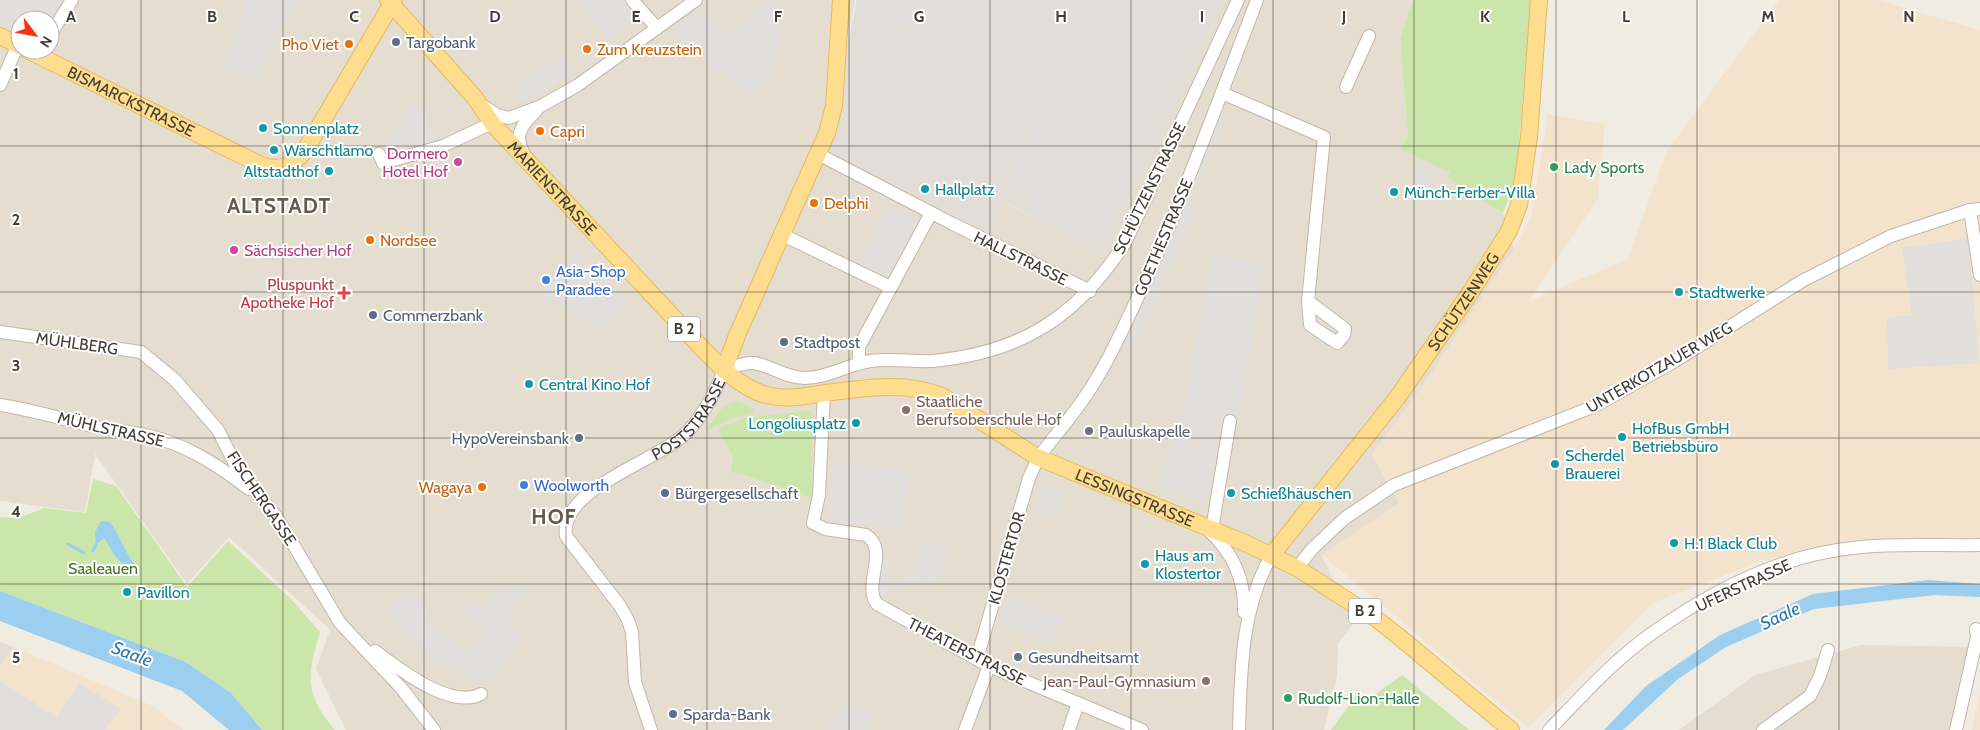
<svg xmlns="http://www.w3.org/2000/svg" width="1980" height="730" font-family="Cabin,sans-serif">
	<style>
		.residential { fill: #e5ded0 }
		.commercial { fill: #f4e3cc }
		.industrial { fill: #e3ddd7 }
		.green { fill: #cbe6aa }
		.parking { fill: #e1dedb }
		.water { fill: #9cceef }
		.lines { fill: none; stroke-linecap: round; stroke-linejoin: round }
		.stream { stroke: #9cceef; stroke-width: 3 }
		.minor-casing { stroke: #bfb7a8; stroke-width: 14 }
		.major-casing { stroke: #e3ba5e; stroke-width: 18 }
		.minor { stroke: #fff; stroke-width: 12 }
		.major { stroke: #fedd8e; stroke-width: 16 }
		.grid { fill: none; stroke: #423c33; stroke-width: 1; stroke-opacity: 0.55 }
		.service-dot { fill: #5c6f8a; stroke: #fff; stroke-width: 2 }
		.food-dot { fill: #e8710a; stroke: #fff; stroke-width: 2 }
		.culture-dot { fill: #0f9aa8; stroke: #fff; stroke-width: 2 }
		.hotel-dot { fill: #d1479c; stroke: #fff; stroke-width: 2 }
		.leisure-dot { fill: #2e9e5b; stroke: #fff; stroke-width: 2 }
		.shop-dot { fill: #3f7fe0; stroke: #fff; stroke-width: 2 }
		.health-dot { fill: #e0444e; stroke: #fff; stroke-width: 2 }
		.education-dot { fill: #8d6e63; stroke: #fff; stroke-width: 2 }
		.worship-dot { fill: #6b7280; stroke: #fff; stroke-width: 2 }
		.labels { text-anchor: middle; stroke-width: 4; stroke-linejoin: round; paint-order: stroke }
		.shield { fill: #fff; stroke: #7b7670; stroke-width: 1 }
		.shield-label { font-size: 15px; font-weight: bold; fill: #423c33 }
		.service-label { font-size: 16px; fill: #4e5e75; stroke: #fff; text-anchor: start }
		.food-label { font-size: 16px; fill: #c56008; stroke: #fff; text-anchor: start }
		.street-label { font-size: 16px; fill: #423c33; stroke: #fff }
		.culture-label { font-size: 16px; fill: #0d838f; stroke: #fff; text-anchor: start }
		.hotel-label { font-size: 16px; fill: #b23c85; stroke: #fff; text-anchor: end }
		.leisure-label { font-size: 16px; fill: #27864d; stroke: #fff; text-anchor: start }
		.shop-label { font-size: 16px; fill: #366cbe; stroke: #fff; text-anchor: start }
		.health-label { font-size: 16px; fill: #be3a42; stroke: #fff; text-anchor: end }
		.education-label { font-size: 16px; fill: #785e54; stroke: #fff; text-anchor: start }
		.worship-label { font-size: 16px; fill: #5b616d; stroke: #fff; text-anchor: start }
		.park-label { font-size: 16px; fill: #447327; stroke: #fff }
		.water-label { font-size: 18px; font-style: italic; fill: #2d78ad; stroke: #fff }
		.district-label { font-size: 21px; font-weight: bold; letter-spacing: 1px; fill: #655a4a; stroke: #fff }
		.grid-label { font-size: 16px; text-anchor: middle; font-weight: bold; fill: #423c33; stroke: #fff; stroke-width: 4; stroke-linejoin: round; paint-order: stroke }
	</style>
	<rect width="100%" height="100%" fill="#f1ece2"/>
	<g class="residential">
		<path d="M66 0H855L824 154 988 237 1005 202 1102 257 1225 0H1413L1400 38 1408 135 1450 172 1448 177 1503 213 1514 249 1421 389 1372 454 1399 503 1322 555 1353 624 1338 643 1337 676 1324 730H346L316 669 330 630 229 537 187 584 95 454 85 512 0 501V24L20 34V50H50V23Z"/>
		<path d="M0 642 14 647 0 667Z"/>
		<path d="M1861 645 1980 647 1961 730H1679L1755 675Z"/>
	</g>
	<g class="commercial">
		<path d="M1779 0H1877L1980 30V544L1886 542 1829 544 1763 560 1653 603 1528 728 1322 555 1399 503 1372 454 1421 389 1514 249 1531 216 1548 114 1605 124 1598 199 1529 301 1628 259 1666 152Z"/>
		<path d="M14 647 153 706 183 730H0V667Z"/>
		<path d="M1980 691V730H1972Z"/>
	</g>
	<path class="industrial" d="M935 0H1225L1102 257 1006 202 988 238 824 154 855 10 921 30Z"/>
	<g class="green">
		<path d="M1413 0H1531L1516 178 1503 213 1447 177 1450 172 1401 149 1408 135 1400 38Z"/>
		<path d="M732 402H739L754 409 753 412 729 419 706 431 719 411Z"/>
		<path d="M811 410 813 414 811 498 748 476 731 472 733 456 718 429 745 418Z"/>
		<path d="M93 479 116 486 187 587 228 541 290 598 320 632C307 676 304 693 335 730H262L231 693 186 662 0 591V517L19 518 44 508 86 513Z"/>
		<path d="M1402 675 1469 730H1331L1355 697 1373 696Z"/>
	</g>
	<g class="parking">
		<path d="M0 0H66L50 23V20H20V34L0 24Z"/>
		<path d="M243 0H298L286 25 283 24 256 82 222 66 246 11Z"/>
		<path d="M580 0H623L638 18 608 41 578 2Z"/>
		<path d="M771 0H778L782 25 773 72 750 96 669 32 700 7 726 36Z"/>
		<path d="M856 0H935L921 30 855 10Z"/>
		<path d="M566 55 576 72 522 102 514 85Z"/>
		<path d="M412 102 433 117 428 121 439 142 387 156 383 148Z"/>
		<path d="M1219 111 1229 116 1190 203 1198 207 1133 350 1119 342Z"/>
		<path d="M1040 120 1103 152 1100 159 1133 176 1103 233 1094 228 1088 239 1030 209 1036 196 1008 181Z"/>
		<path d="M1422 162 1440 172 1428 196 1417 190 1419 185 1412 181Z"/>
		<path d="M888 205 929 224 901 284 859 265Z"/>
		<path d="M1969 238 1979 363 1888 369 1887 318 1912 315 1902 248Z"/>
		<path d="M580 252 629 302 598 331 586 321 540 292Z"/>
		<path d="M1212 254 1264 263 1238 422 1224 420 1205 505 1157 487 1186 401Z"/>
		<path d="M833 462 909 469 904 528 828 521Z"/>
		<path d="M1044 486 1065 493 1055 518 1036 511Z"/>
		<path d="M921 539 949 547 937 585 927 581 899 590H887V595L879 594 881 561 890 562 888 579 900 581 916 563Z"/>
		<path d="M524 584 529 594 508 604 513 619 510 630 522 640 492 679 487 677 475 684 460 672 434 661 384 611 406 591 431 612 428 616 433 620 430 624 469 653 485 632 462 613 470 601 483 610 498 589 511 590Z"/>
		<path d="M1008 596 1062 617 1051 644 999 622Z"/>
		<path d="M0 681 56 717 79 683 121 709 104 730H0Z"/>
		<path d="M846 702 873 715 867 730H827Z"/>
	</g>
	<g class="water">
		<path d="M101 521 110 522C120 535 124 551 135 565L128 570 116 557 104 538 96 544 95 532Z"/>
		<path d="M1928 580 1980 584V597L1935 595 1814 609 1726 647 1678 679 1623 730H1604L1646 686 1720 635 1813 594Z"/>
		<path d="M0 591 186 662 231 693 262 730H229L182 691 0 621Z"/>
	</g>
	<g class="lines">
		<g class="stream">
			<path d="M68 544 84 553"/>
			<path d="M93 551 96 544"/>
		</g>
		<defs>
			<g id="minor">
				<path d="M632 0 657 28"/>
				<path d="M50 35 72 0"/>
				<path d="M0 85 18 45"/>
				<path d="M1346 87 1369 36"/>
				<path d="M1222 93 1324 137 1308 301 1310 325 1337 343 1344 335 1345 329 1308 301"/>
				<path d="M482 105 497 115 509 118 541 106 578 85 696 0"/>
				<path d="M379 154 383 163 443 146 492 123"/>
				<path d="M524 154C513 136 522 124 536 111"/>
				<path d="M818 154 953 224 1090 291"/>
				<path d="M1970 210 1980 275"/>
				<path d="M783 235 890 287"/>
				<path d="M0 332 141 352 175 380 218 430 236 466 278 519 340 623 402 689 434 730"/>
				<path d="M859 363V347L931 213"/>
				<path d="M824 393 819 495 813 523 825 529 866 535C890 550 862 585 877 604L989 666 1142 730"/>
				<path d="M0 405C32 410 62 419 93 426 110 430 128 431 145 435 184 443 218 465 249 489"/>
				<path d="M1207 529C1232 551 1245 579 1244 612"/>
				<path d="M1212 529 1230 421"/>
				<path d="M1297 568 1312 549 1345 518 1394 485 1595 406 1675 361 1802 281 1891 236 1970 210 1980 209"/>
				<path d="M375 651C399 669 451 710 481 694"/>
				<path d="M977 659 1029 478C1040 450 1054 439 1071 416 1086 397 1099 376 1110 355 1168 240 1211 120 1257 0"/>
				<path id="s1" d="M651 730 635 682 632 632 628 620 620 606 566 536C558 490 656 461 684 435 702 418 715 393 724 370 733 367 744 362 754 363 772 366 786 378 805 378 828 378 848 364 871 361 891 358 911 362 932 361 1021 353 1077 317 1125 243L1238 0"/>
				<path d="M965 730 989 666"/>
				<path d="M1069 730 1078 703"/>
				<path d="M1239 730C1241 669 1241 610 1271 556"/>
				<path d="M1549 730C1581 697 1613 661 1651 634 1704 596 1768 562 1832 551 1880 542 1931 546 1980 545"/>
				<path d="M1763 730 1810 696 1820 676 1828 650"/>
				<path d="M1956 730 1977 637 1976 629"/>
			</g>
			<g id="major">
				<path id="s2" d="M388 0 475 98 492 123 700 346C717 364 737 384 760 393 782 401 802 397 825 393 863 388 906 381 942 396L1037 457 1245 543 1297 568 1375 618 1397 635 1511 730"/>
				<path d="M0 36 20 46"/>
				<path id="s3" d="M27 50 263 166C281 171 293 166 304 152L394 0"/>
				<path d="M724 370 738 333 827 133 834 106 841 0"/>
				<path id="s4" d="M1271 556 1397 398 1472 290 1509 231 1519 205 1529 137 1539 0"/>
			</g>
		</defs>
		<use href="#minor" class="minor-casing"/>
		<use href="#major" class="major-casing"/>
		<use href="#minor" class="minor"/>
		<use href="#major" class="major"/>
	</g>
	<path class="grid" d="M141 0V730M283 0V730M424 0V730M566 0V730M707 0V730M849 0V730M990 0V730M1131 0V730M1273 0V730M1414 0V730M1556 0V730M1697 0V730M1839 0V730M0 146H1980M0 292H1980M0 438H1980M0 584H1980"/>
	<g class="service-dot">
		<circle cx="396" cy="42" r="5"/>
		<circle cx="373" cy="315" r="5"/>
		<circle cx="784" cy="342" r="5"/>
		<circle cx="579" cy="438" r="5"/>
		<circle cx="665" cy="493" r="5"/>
		<circle cx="1018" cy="657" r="5"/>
		<circle cx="673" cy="714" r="5"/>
	</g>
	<g class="food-dot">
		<circle cx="349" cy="44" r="5"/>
		<circle cx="587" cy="49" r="5"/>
		<circle cx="540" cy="131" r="5"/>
		<circle cx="814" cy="203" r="5"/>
		<circle cx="370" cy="240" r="5"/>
		<circle cx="482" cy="487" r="5"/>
	</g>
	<g class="culture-dot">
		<circle cx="263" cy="128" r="5"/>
		<circle cx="274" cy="150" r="5"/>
		<circle cx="329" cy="171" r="5"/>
		<circle cx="925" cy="189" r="5"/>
		<circle cx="1394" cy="192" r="5"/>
		<circle cx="1679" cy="292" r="5"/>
		<circle cx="529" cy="384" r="5"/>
		<circle cx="856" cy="423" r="5"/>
		<circle cx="1622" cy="437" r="5"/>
		<circle cx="1555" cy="464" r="5"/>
		<circle cx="1231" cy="493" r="5"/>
		<circle cx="1674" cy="543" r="5"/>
		<circle cx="1145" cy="564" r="5"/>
		<circle cx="127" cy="592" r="5"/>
	</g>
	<g class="hotel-dot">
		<circle cx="458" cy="162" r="5"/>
		<circle cx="234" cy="250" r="5"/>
	</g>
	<g class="leisure-dot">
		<circle cx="1554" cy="167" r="5"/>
		<circle cx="1288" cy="698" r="5"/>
	</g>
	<g class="shop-dot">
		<circle cx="546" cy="280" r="5"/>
		<circle cx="524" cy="485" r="5"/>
	</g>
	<path class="health-dot" d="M341.5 285.5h5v5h5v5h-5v5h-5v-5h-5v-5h5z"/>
	<g class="education-dot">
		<circle cx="906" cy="410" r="5"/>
		<circle cx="1206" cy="681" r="5"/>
	</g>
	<circle class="worship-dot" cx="1089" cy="431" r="5"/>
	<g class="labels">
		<g class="shield">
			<rect x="668" y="316.5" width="32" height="25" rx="4"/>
			<rect x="1349" y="598.5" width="32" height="25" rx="4"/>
		</g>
		<g class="shield-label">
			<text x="684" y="334">B 2</text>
			<text x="1365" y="616">B 2</text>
		</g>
		<g class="service-label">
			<text x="406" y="48">Targobank</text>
			<text x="383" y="321">Commerzbank</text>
			<text x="794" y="348">Stadtpost</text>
			<text x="569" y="444" text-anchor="end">HypoVereinsbank</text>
			<text x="675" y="499">Bürgergesellschaft</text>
			<text x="1028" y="663">Gesundheitsamt</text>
			<text x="683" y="720">Sparda-Bank</text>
		</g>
		<g class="food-label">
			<text x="339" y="50" text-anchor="end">Pho Viet</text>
			<text x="597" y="55">Zum Kreuzstein</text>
			<text x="550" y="137">Capri</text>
			<text x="824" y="209">Delphi</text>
			<text x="380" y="246">Nordsee</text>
			<text x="472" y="493" text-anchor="end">Wagaya</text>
		</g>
		<g class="street-label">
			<text dy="6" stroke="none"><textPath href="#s3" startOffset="116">BISMARCKSTRASSE</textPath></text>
			<text dy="6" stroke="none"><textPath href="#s2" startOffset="250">MARIENSTRASSE</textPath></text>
			<text transform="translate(1149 188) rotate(-64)" y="6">SCHÜTZENSTRASSE</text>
			<text transform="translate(1163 237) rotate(-67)" y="6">GOETHESTRASSE</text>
			<text transform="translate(1021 258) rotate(26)" y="6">HALLSTRASSE</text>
			<text dy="6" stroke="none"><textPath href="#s4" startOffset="319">SCHÜTZENWEG</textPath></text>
			<text transform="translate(77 343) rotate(8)" y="6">MÜHLBERG</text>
			<text transform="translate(1659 367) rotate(-30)" y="6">UNTERKOTZAUER WEG</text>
			<text dy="6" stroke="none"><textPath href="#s1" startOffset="395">POSTSTRASSE</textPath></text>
			<text transform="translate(111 429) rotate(13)" y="6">MÜHLSTRASSE</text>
			<text dy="6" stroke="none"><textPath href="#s2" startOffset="946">LESSINGSTRASSE</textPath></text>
			<text transform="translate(262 498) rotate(56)" y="6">FISCHERGASSE</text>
			<text transform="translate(1006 558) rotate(-74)" y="6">KLOSTERTOR</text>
			<text transform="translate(1743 585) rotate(-25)" y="6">UFERSTRASSE</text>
			<text transform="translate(967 651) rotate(27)" y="6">THEATERSTRASSE</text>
		</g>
		<g class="culture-label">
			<text x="273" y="134">Sonnenplatz</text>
			<text x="284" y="156">Wärschtlamo</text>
			<text x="319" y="177" text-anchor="end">Altstadthof</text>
			<text x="935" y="195">Hallplatz</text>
			<text x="1404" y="198">Münch-Ferber-Villa</text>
			<text x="1689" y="298">Stadtwerke</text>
			<text x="539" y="390">Central Kino Hof</text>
			<text x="846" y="429" text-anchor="end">Longoliusplatz</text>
			<text x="1632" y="434">HofBus GmbH<tspan x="1632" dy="18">Betriebsbüro</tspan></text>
			<text x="1565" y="461">Scherdel<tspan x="1565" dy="18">Brauerei</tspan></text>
			<text x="1241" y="499">Schießhäuschen</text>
			<text x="1684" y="549">H.1 Black Club</text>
			<text x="1155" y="561">Haus am<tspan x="1155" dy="18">Klostertor</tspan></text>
			<text x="137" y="598">Pavillon</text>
		</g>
		<g class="hotel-label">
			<text x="448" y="159">Dormero<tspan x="448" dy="18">Hotel Hof</tspan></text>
			<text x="244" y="256" text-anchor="start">Sächsischer Hof</text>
		</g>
		<g class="leisure-label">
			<text x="1564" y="173">Lady Sports</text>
			<text x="1298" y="704">Rudolf-Lion-Halle</text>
		</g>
		<g class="shop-label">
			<text x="556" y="277">Asia-Shop<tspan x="556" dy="18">Paradee</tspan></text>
			<text x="534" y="491">Woolworth</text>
		</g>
		<g class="health-label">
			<text x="334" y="290">Pluspunkt<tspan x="334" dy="18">Apotheke Hof</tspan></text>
		</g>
		<g class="education-label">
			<text x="916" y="407">Staatliche<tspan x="916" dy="18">Berufsoberschule Hof</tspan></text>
			<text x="1196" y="687" text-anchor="end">Jean-Paul-Gymnasium</text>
		</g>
		<g class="worship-label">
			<text x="1099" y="437">Pauluskapelle</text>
		</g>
		<g class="park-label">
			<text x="103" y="574">Saaleauen</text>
		</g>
		<g class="water-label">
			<text transform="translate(1780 616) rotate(-25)" y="6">Saale</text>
			<text transform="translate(132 654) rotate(21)" y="6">Saale</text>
		</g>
		<g class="district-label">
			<text x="279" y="213">ALTSTADT</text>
			<text x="554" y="524">HOF</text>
		</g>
	</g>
	<g class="grid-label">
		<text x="71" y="22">A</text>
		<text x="212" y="22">B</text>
		<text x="354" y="22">C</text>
		<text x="495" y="22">D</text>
		<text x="636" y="22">E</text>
		<text x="778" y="22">F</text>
		<text x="919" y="22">G</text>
		<text x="1061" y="22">H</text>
		<text x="1202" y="22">I</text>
		<text x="1344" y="22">J</text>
		<text x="1485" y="22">K</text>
		<text x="1626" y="22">L</text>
		<text x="1768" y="22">M</text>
		<text x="1909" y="22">N</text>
		<text x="16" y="79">1</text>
		<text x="16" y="225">2</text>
		<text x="16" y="371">3</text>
		<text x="16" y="517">4</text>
		<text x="16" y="663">5</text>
	</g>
	<g transform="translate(35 35) rotate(122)"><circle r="24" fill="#ffffff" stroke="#b3b1ad"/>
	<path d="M0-4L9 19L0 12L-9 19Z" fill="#fa3210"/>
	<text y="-8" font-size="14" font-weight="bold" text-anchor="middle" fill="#423c33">N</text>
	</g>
</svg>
